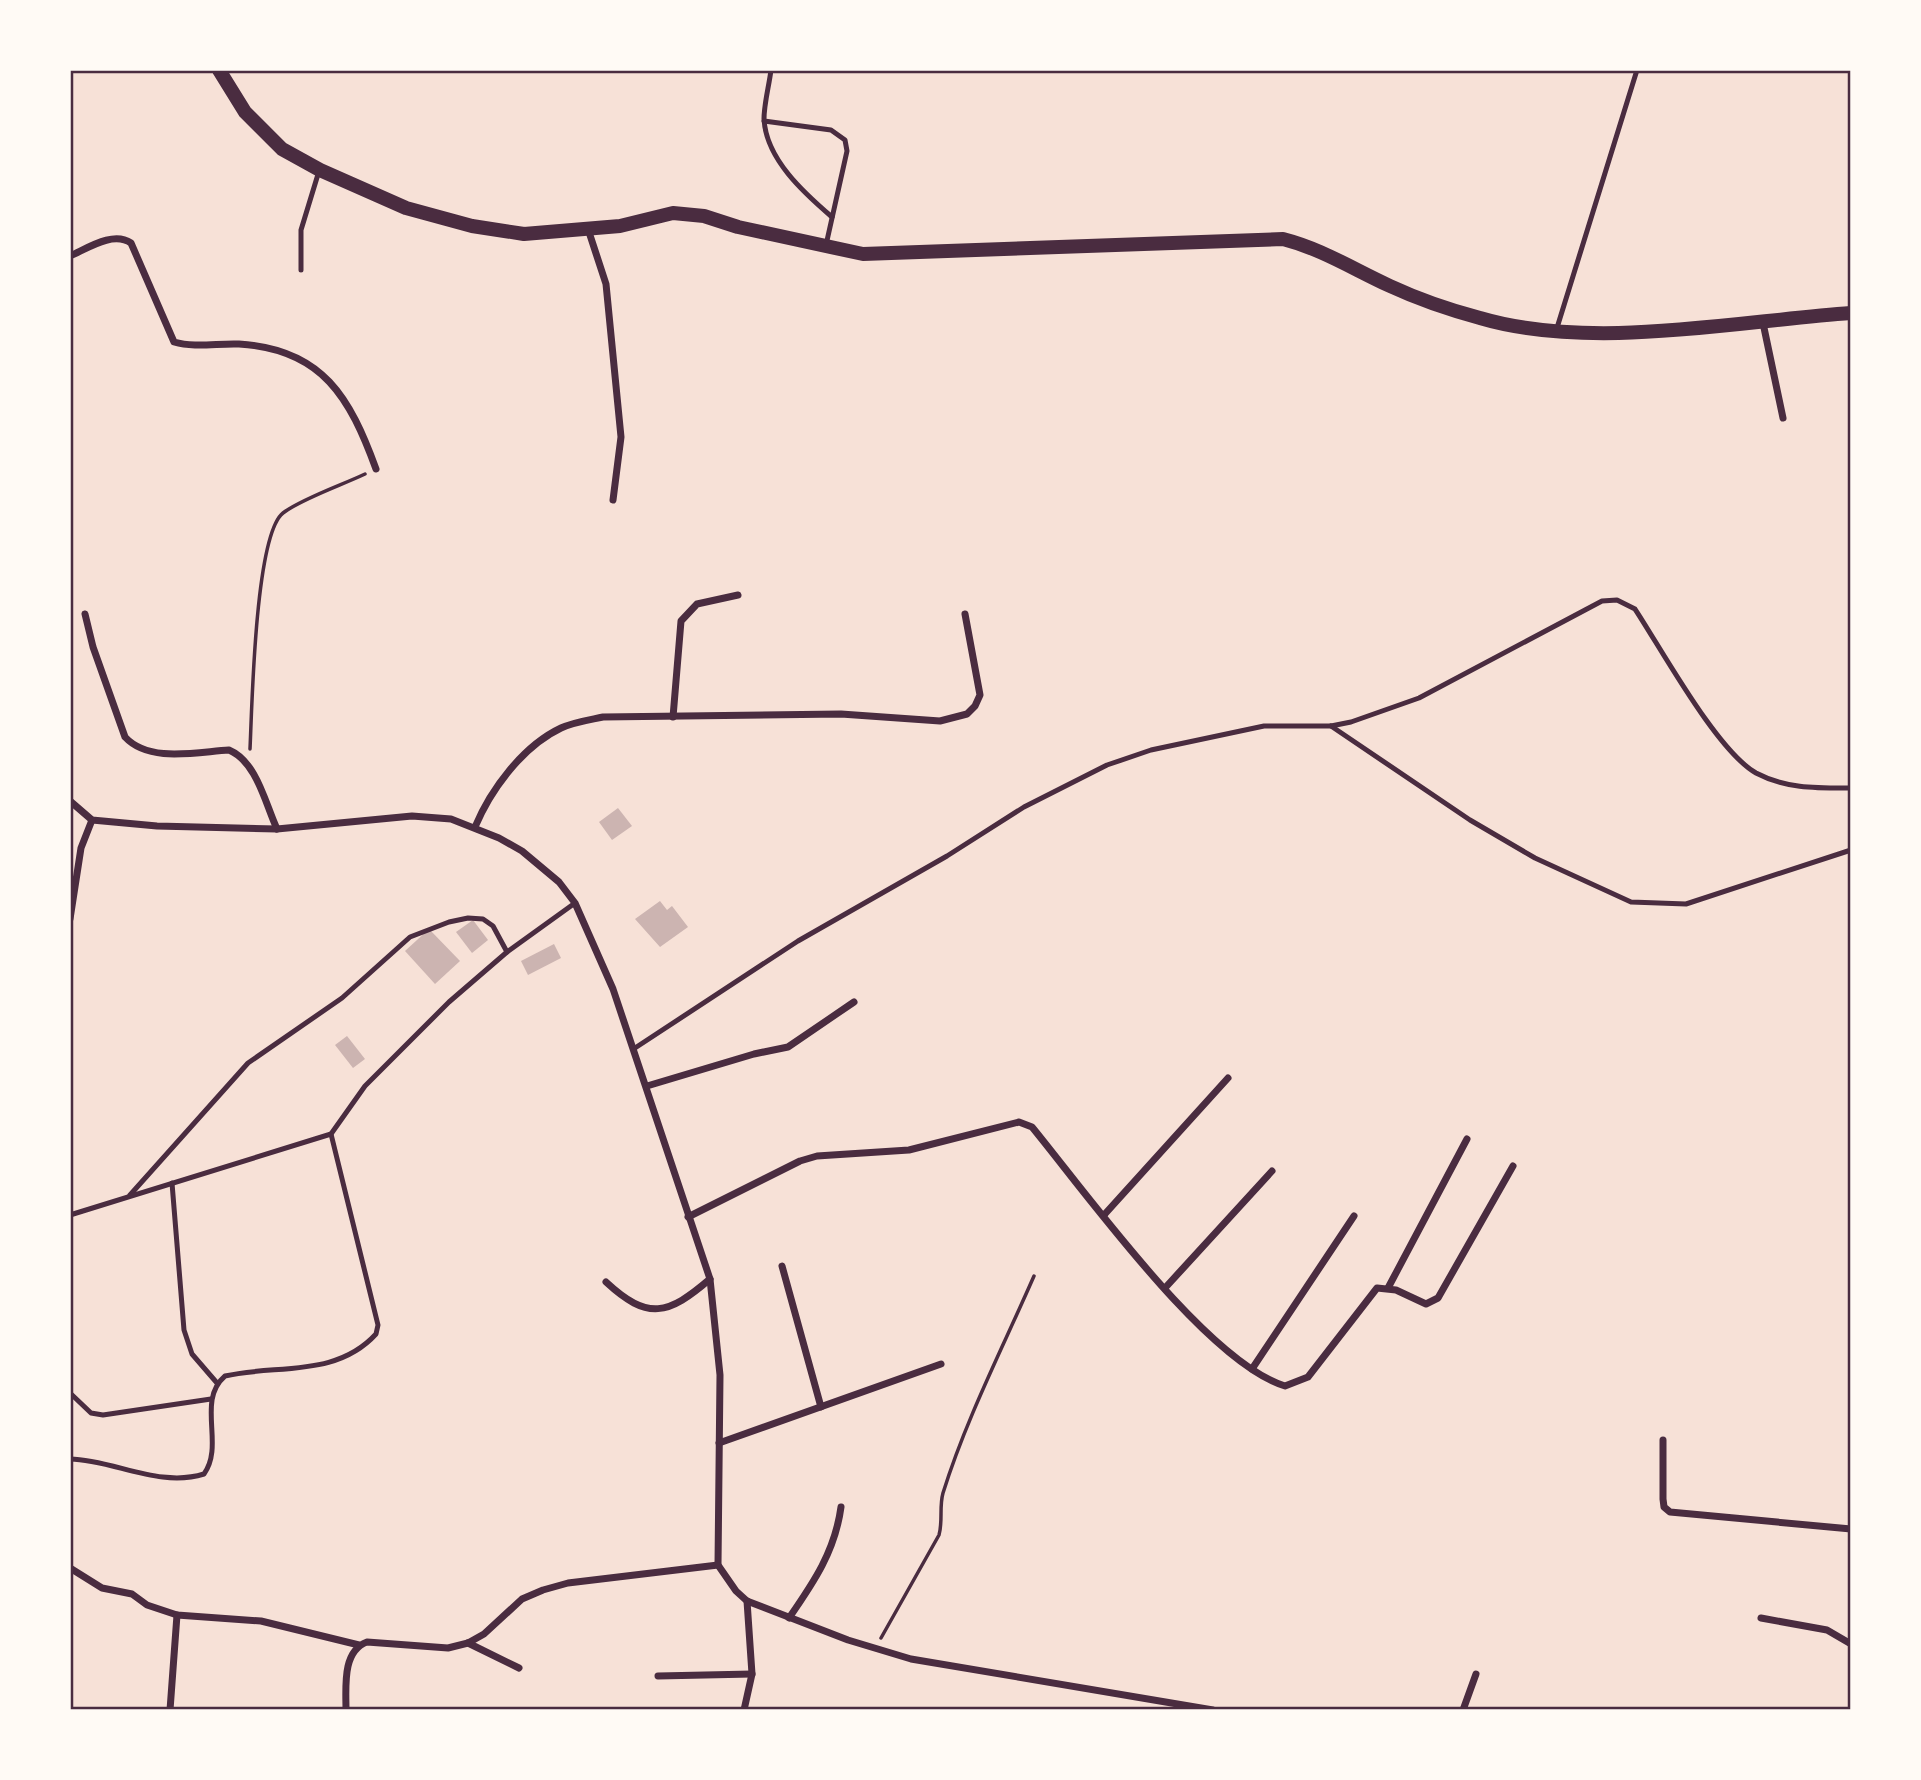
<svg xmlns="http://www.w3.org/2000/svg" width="1921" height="1780" font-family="'PT Sans',sans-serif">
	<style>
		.building { fill: #ccb4b1 }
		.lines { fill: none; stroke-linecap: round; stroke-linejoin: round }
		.path { stroke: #4a2c40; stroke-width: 3.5 }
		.service { stroke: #4a2c40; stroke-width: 5 }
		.minor { stroke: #4a2c40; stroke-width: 7 }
		.secondary { stroke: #4a2c40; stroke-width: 14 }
		.neatline { fill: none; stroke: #4a2c40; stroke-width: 2.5 }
	</style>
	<rect width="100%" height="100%" fill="#f7e1d7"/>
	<g class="building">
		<path d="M618 808 632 826 612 840 599 822Z"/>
		<path d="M660 901 667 910 672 906 688 927 660 947 635 919Z"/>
		<path d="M473 920 488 940 472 953 456 932Z"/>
		<path d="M429 929 460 961 435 984 405 951Z"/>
		<path d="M554 944 561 958 528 975 521 961Z"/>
		<path d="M347 1036 365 1059 353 1068 335 1045Z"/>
	</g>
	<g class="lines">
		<g class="path">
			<path d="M250 749C252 708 255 535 283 513 301 499 342 485 365 474"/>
			<path d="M881 1638 939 1535C943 1521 939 1507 943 1493 966 1419 1003 1347 1034 1276"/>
		</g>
		<g class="service">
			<path d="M771 70C769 86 764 104 764 119 766 159 804 193 832 217"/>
			<path d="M764 121 831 130 845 140 847 151 826 245"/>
			<path d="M301 270V230L319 171"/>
			<path d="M1556 331 1637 70"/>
			<path d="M1331 726 1470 820 1535 858 1631 902 1686 904 1851 850"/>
			<path d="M635 1048 798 941 947 856 1024 807 1107 765 1151 750 1264 726H1331L1351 722 1419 698 1602 601 1617 600 1635 609C1662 650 1717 751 1756 773 1786 789 1818 788 1851 788"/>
			<path d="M172 1183 184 1330 192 1354 217 1383"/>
			<path d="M130 1195 248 1063 342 998 410 937 449 922 468 918 483 919 493 926 507 952"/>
			<path d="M70 1215 331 1134 365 1086 449 1002 507 952 575 903"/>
			<path d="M70 1393 91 1413 103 1415 211 1399"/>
			<path d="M70 1459C114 1460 159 1488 204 1474 225 1445 196 1401 225 1376 276 1364 336 1378 376 1334L378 1325 331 1134"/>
		</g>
		<g class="minor">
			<path d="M588 229 606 284 621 437 613 500"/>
			<path d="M70 256C88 248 113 231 131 243L174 342C195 348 218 343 239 344 323 349 350 398 376 469"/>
			<path d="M1763 323 1783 418"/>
			<path d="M85 614 93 647 125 737C149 763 196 752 229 750 257 762 265 803 277 829"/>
			<path d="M673 717 681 621 697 604 738 595"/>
			<path d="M70 801 92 820 157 826 277 829 412 816 451 819 499 838 522 851 559 882 575 903 613 989 710 1279 720 1375 718 1565 736 1591 747 1601 848 1640 911 1659 1213 1710"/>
			<path d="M475 827C491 789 523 746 561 728 574 722 589 720 603 717L841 714 940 721 967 714 975 706 980 695 965 614"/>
			<path d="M70 919 81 848 92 820"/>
			<path d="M647 1086 754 1054 788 1047 854 1002"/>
			<path d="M1104 1215 1228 1078"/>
			<path d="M688 1217 800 1161 817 1156 909 1150 1019 1122 1032 1127C1087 1194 1207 1362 1285 1386L1308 1377 1377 1288 1396 1290 1426 1304 1438 1298 1513 1166"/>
			<path d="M782 1266 821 1407"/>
			<path d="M606 1282C648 1321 668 1315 710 1279"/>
			<path d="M1165 1288 1272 1171"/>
			<path d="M1388 1288 1467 1139"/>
			<path d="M1252 1369 1354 1216"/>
			<path d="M1663 1440V1499L1664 1507 1670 1512 1851 1529"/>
			<path d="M719 1443 941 1364"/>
			<path d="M70 1568 102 1588 132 1594 147 1605 177 1615 261 1621 359 1645"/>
			<path d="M789 1618C814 1582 835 1551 841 1507"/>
			<path d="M1761 1618 1827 1630 1851 1644"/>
			<path d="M468 1643 519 1668"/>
			<path d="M658 1676 752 1674"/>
			<path d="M170 1710 177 1615"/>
			<path d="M346 1710C346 1687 342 1651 367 1642L448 1648 468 1643 484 1634 522 1599 543 1590 568 1583 718 1565"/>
			<path d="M744 1710 752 1674 747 1601"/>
			<path d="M1463 1710 1476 1674"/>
		</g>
		<path class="secondary" d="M219 70 245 112 282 149 320 170 406 208 472 226 524 234 620 226 673 213 704 216 738 227 863 254 1283 239C1322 249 1353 269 1390 286 1418 299 1450 310 1480 318 1592 351 1737 321 1851 313"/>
	</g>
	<rect width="1921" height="1780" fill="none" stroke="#fffaf5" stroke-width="144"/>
	<rect x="72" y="72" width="1777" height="1636" class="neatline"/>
</svg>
